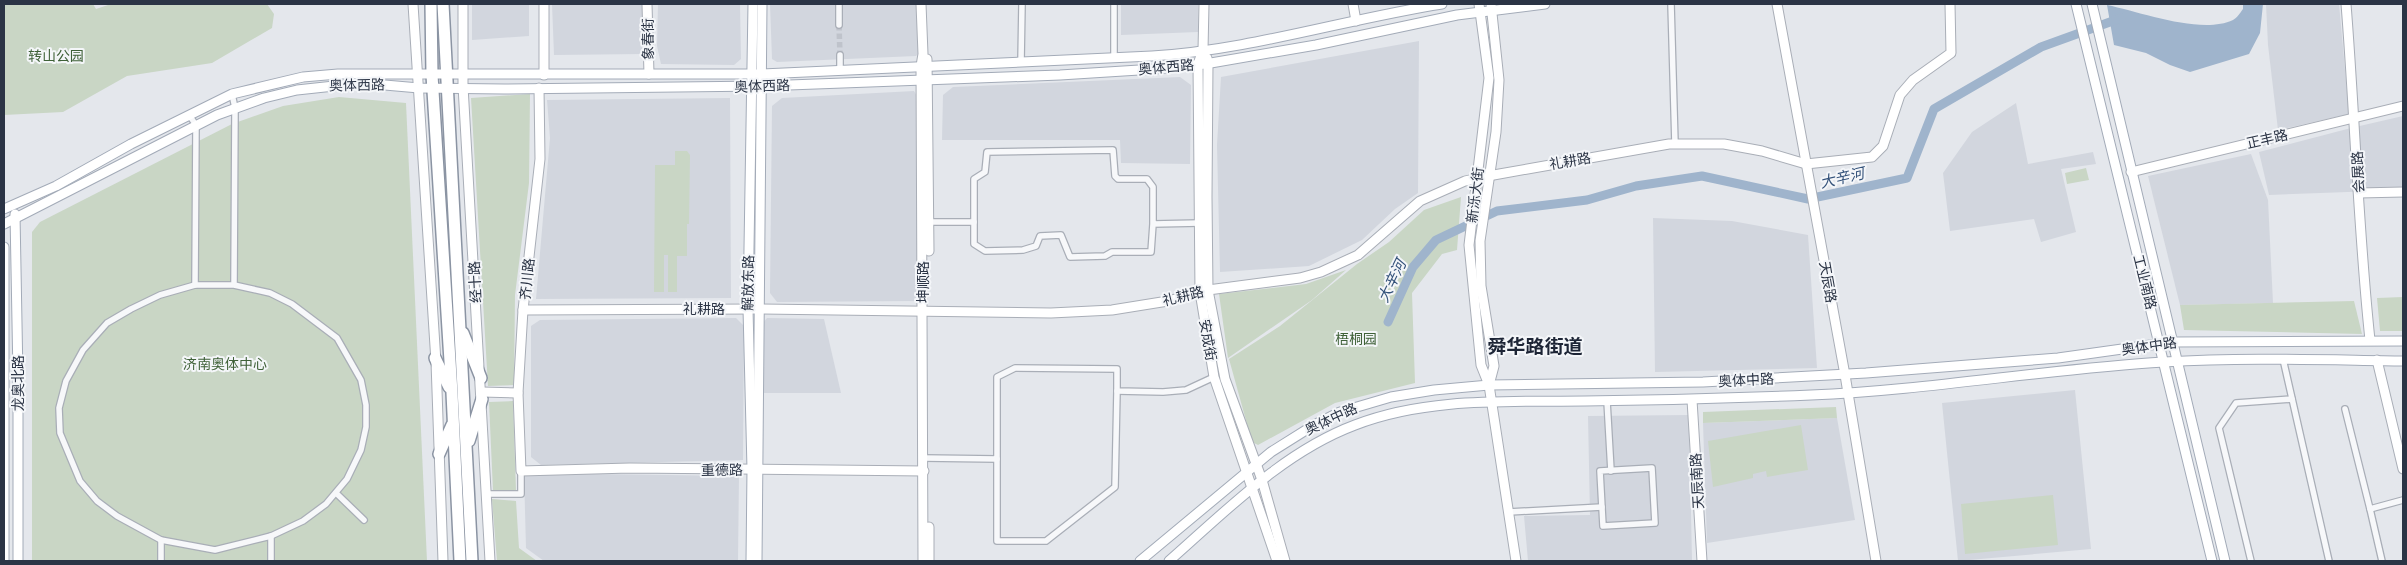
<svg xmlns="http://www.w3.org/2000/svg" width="2407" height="565" font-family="'Public Sans','Noto Sans SC',sans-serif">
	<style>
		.built { fill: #d2d6de }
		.green { fill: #c9d6c5 }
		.water { fill: #9fb4cc }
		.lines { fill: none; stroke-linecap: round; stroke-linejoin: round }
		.river { stroke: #9fb4cc; stroke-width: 9 }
		.street-tunnel { stroke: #bfc3cb; stroke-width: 5.5; stroke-dasharray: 5.5 3; stroke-linecap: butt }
		.street-casing { stroke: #a9aeb7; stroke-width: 8 }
		.secondary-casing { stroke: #a9aeb7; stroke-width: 11 }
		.primary-casing { stroke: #a3abb8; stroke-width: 11 }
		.highway-casing { stroke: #8b94a3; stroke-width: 14 }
		.street { stroke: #f7f8fa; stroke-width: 5.5 }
		.secondary { stroke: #fff; stroke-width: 9 }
		.primary { stroke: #fff; stroke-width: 9 }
		.highway { stroke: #fff; stroke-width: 11 }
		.labels { text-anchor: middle; stroke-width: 4; stroke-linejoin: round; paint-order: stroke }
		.street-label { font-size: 14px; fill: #2b3445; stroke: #f4f6f9 }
		.park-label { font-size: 14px; fill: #3f6138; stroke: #f4f6f9 }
		.water-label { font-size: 15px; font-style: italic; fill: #34527a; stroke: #f4f6f9 }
		.district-label { font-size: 19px; font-weight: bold; fill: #1d2536; stroke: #f4f6f9 }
	</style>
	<rect width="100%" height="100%" fill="#e4e7ec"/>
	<g class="built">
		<path d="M472 4H529V36L472 40Z"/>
		<path d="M552 4H642L643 54 554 55Z"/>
		<path d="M658 4H740L741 59 734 65 661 64 657 46Z"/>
		<path d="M770 4H917L919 53 916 56 777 62 772 59Z"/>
		<path d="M1121 4H1198V32L1121 35Z"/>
		<path d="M2266 4H2339L2349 114 2278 130 2268 45Z"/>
		<path d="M1419 41 1418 193 1395 209 1362 240 1309 266 1220 272 1217 145 1221 77Z"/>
		<path d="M1180 77 1191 85 1190 164 1121 163 1120 140H942L943 95 953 87Z"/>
		<path d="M914 91 918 98 920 296 916 301 777 302 770 293 772 106 782 98Z"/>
		<path d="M730 98 731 298 536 299 550 138 547 100Z"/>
		<path d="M2016 103 2028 164 2093 152 2096 164 2061 169 2076 232 2041 242 2034 219 1950 231 1943 173 1972 132Z"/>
		<path d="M2403 116V190L2269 195 2259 152 2351 128Z"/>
		<path d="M2251 154 2268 200 2273 303 2180 305 2148 176Z"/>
		<path d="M1653 218 1732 221 1808 235 1817 368 1655 372Z"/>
		<path d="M736 318 744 326 743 460 541 465 531 457V326L540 320Z"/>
		<path d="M767 318 824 319 841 393H762L763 323Z"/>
		<path d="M2075 390 2091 549 1958 561 1942 403Z"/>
		<path d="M1689 415 1692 561H1528L1524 516 1590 515 1588 416Z"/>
		<path d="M1837 418 1855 520 1707 543 1703 423Z"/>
		<path d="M524 473 739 476 738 561H544L526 548Z"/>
	</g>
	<g class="green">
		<path d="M4 4H93L96 9 111 4H267L274 14 272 28 212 63 127 76 63 112 4 115Z"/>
		<path d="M530 94 529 183 515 295 514 385 488 386 471 98Z"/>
		<path d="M339 97 406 103 427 561H32V232L40 222 232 124 283 106Z"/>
		<path d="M675 151H687L690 155 689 224H687V256H677V292H668V255H664V292H654L655 165H675Z"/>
		<path d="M2086 168 2089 180 2067 184 2065 173Z"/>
		<path d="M1461 197 1457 250 1442 254 1412 293 1415 383 1335 403 1258 445 1252 442 1229 359 1280 326 1357 264 1389 242 1424 210Z"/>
		<path d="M1346 270 1312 300 1228 358 1219 294 1306 284Z"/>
		<path d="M2403 297V331H2380L2377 298Z"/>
		<path d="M2354 301 2362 334 2184 330 2180 305Z"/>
		<path d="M513 401 516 490 493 491 489 402Z"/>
		<path d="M1836 407 1837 418 1703 423V412Z"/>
		<path d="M1801 425 1808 470 1767 477 1766 471 1753 474V478L1713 487 1708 441Z"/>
		<path d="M2053 495 2058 545 1965 554 1961 504Z"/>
		<path d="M492 499 516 501 519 548 537 561H497Z"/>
	</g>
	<path class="water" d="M2243 4H2263L2260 33 2249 54 2190 72 2170 65 2146 53 2114 45 2107 5C2141 12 2201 35 2233 20 2237 18 2240 13 2243 9Z"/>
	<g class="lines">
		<path class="river" d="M1388 322 1413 267 1436 240 1497 211 1587 200 1636 186 1702 176 1808 199 1907 178 1934 109 2041 47 2121 18"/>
		<path class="street-tunnel" d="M839 25 840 55"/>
		<defs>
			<g id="street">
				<path d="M839 4V25"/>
				<path d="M1114 4V57"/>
				<path d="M1671 4 1675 144"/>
				<path d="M840 55V70"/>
				<path d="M1021 61 1022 4"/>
				<path d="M232 94 235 108 234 285 270 293 292 304 337 338 361 380 366 405V427L361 450 347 479 326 504 303 521 271 536 215 550 161 540 117 516 97 501 80 481 60 433 59 408 66 381 83 350 107 323 131 309 160 295 195 285H234"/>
				<path d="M189 115 196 125 195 285"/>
				<path d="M929 222H974"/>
				<path d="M1153 224V187L1147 179H1118L1115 176 1113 150 987 152 985 172 974 179V244L985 251 1023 250 1036 246 1040 236 1061 235 1070 257 1105 256 1112 252H1151L1153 224 1200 223"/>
				<path d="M2283 359 2329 561"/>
				<path d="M1607 401 1611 471"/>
				<path d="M2345 409 2370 509 2403 500"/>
				<path d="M924 458 997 459V377L1015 368 1117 369V391L1163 392 1186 390 1214 377"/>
				<path d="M997 459V541H1046L1115 487 1117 391"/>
				<path d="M1652 468 1655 523 1603 526 1600 471Z"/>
				<path d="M336 493 364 520"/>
				<path d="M487 494H521V471"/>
				<path d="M2370 509 2382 561"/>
				<path d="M1509 512 1602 507"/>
				<path d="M271 536V561"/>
				<path d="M161 540V561"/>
				<path d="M2251 561 2219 428 2236 403 2292 399"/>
			</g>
			<g id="secondary">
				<path d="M413 4 436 362 443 561"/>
				<path d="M463 4V86L490 561"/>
				<path d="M647 4 649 74"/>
				<path d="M921 4 923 54 921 66 923 561"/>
				<path d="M1204 4 1203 50 1198 64 1200 292 1214 377 1277 561"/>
				<path d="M1353 4 1356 21"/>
				<path d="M1479 4 1489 78 1469 245 1481 365 1489 385 1516 561"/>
				<path d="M1777 4 1845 375 1876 561"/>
				<path d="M2346 4C2355 116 2358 228 2370 340"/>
				<path d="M1207 58 1208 63 1207 197 1208 290 1225 379 1262 480 1285 561"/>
				<path d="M927 59 929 251"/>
				<path d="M544 75V4"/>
				<path d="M539 88 540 159 523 310 518 393 521 471 630 468 924 471"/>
				<path d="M2131 172 2403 106"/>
				<path d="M2359 193 2403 192"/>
				<path d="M523 310 758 309 1051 313 1112 310 1168 301 1208 290 1300 278 1321 272 1358 255 1420 201 1465 181 1488 176 1669 144H1724L1762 151 1806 164 1872 157 1883 146 1900 95 1913 80 1951 53 1950 4"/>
				<path d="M2377 360 2403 469"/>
				<path d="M1489 385 1494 366 1481 286 1480 241 1496 132 1499 80 1491 4"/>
				<path d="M482 392 518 393"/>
				<path d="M1692 400 1702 561"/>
				<path d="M929 527V561"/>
			</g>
			<g id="primary">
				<path d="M2076 4 2212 561"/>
				<path d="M2092 4 2225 561"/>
				<path d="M4 209 56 186 131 144 232 94 303 77 338 74H762L1152 56C1250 50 1346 19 1442 4"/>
				<path d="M15 214 18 377V561"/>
				<path d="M4 224 217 115 264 98 297 90 362 83 419 88 504 89 762 86 1060 75 1155 69 1205 64 1316 45 1457 15 1545 4"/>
				<path d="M4 247V561"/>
				<path d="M751 561 752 469 748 309 753 4"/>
				<path d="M757 561 762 4"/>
				<path d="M1140 561 1271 452 1314 425 1340 412 1391 397 1434 390 1489 385 1703 382 1866 373 2058 358 2172 342 2403 341"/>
				<path d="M1169 561C1226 511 1283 452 1355 425 1427 397 1509 402 1585 401 1660 400 1736 398 1811 395 1929 390 2046 369 2164 362 2244 357 2324 360 2403 361"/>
			</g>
			<g id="highway">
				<path d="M431 4 432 75 452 393 460 561"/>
				<path d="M443 4 472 561"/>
				<path d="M463 333 481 378"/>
				<path d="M435 358 449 387"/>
				<path d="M469 441 482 399"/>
				<path d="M439 454 452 425"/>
			</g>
		</defs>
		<use href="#street" class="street-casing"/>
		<use href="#secondary" class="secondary-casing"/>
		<use href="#primary" class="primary-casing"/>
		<use href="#highway" class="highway-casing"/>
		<use href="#street" class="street"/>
		<use href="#secondary" class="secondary"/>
		<use href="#primary" class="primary"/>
		<use href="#highway" class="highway"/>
	</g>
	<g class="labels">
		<g class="street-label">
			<text transform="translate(648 39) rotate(-91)" y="5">象春街</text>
			<text transform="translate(1166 67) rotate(-5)" y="5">奥体西路</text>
			<text transform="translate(357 85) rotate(-1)" y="5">奥体西路</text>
			<text transform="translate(762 86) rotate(-2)" y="5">奥体西路</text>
			<text transform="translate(2267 139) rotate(-13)" y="5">正丰路</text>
			<text transform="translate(1570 161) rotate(-10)" y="5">礼耕路</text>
			<text transform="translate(2358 172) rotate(-93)" y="5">会展路</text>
			<text transform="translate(1475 195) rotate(-83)" y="5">新泺大街</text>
			<text transform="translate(527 279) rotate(-84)" y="5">齐川路</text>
			<text transform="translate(475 282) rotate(-93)" y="5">经十路</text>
			<text transform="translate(923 282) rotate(-90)" y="5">坤顺路</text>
			<text transform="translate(1828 282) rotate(80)" y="5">天辰路</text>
			<text transform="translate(2145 282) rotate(76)" y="5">工业南路</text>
			<text transform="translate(748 283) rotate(-89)" y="5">解放东路</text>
			<text transform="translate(1183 296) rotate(-14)" y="5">礼耕路</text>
			<text x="704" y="314">礼耕路</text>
			<text transform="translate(1208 340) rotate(80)" y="5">安成街</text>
			<text transform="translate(2149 346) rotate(-8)" y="5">奥体中路</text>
			<text transform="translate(1746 380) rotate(-3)" y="5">奥体中路</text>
			<text transform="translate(18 383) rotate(-90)" y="5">龙奥北路</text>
			<text transform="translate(1331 419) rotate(-25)" y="5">奥体中路</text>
			<text transform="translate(722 470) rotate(-1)" y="5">重德路</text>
			<text transform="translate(1697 481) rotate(-93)" y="5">天辰南路</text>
		</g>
		<g class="park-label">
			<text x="56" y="61">转山公园</text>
			<text x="1356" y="344">梧桐园</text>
			<text x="225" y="369">济南奥体中心</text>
		</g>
		<g class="water-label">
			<text transform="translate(1842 178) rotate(-13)" y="5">大辛河</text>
			<text transform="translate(1392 281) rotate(-64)" y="5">大辛河</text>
		</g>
		<g class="district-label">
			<text x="1535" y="353">舜华路街道</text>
		</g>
	</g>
	<rect width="2407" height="565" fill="none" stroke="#2b3445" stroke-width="10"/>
</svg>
